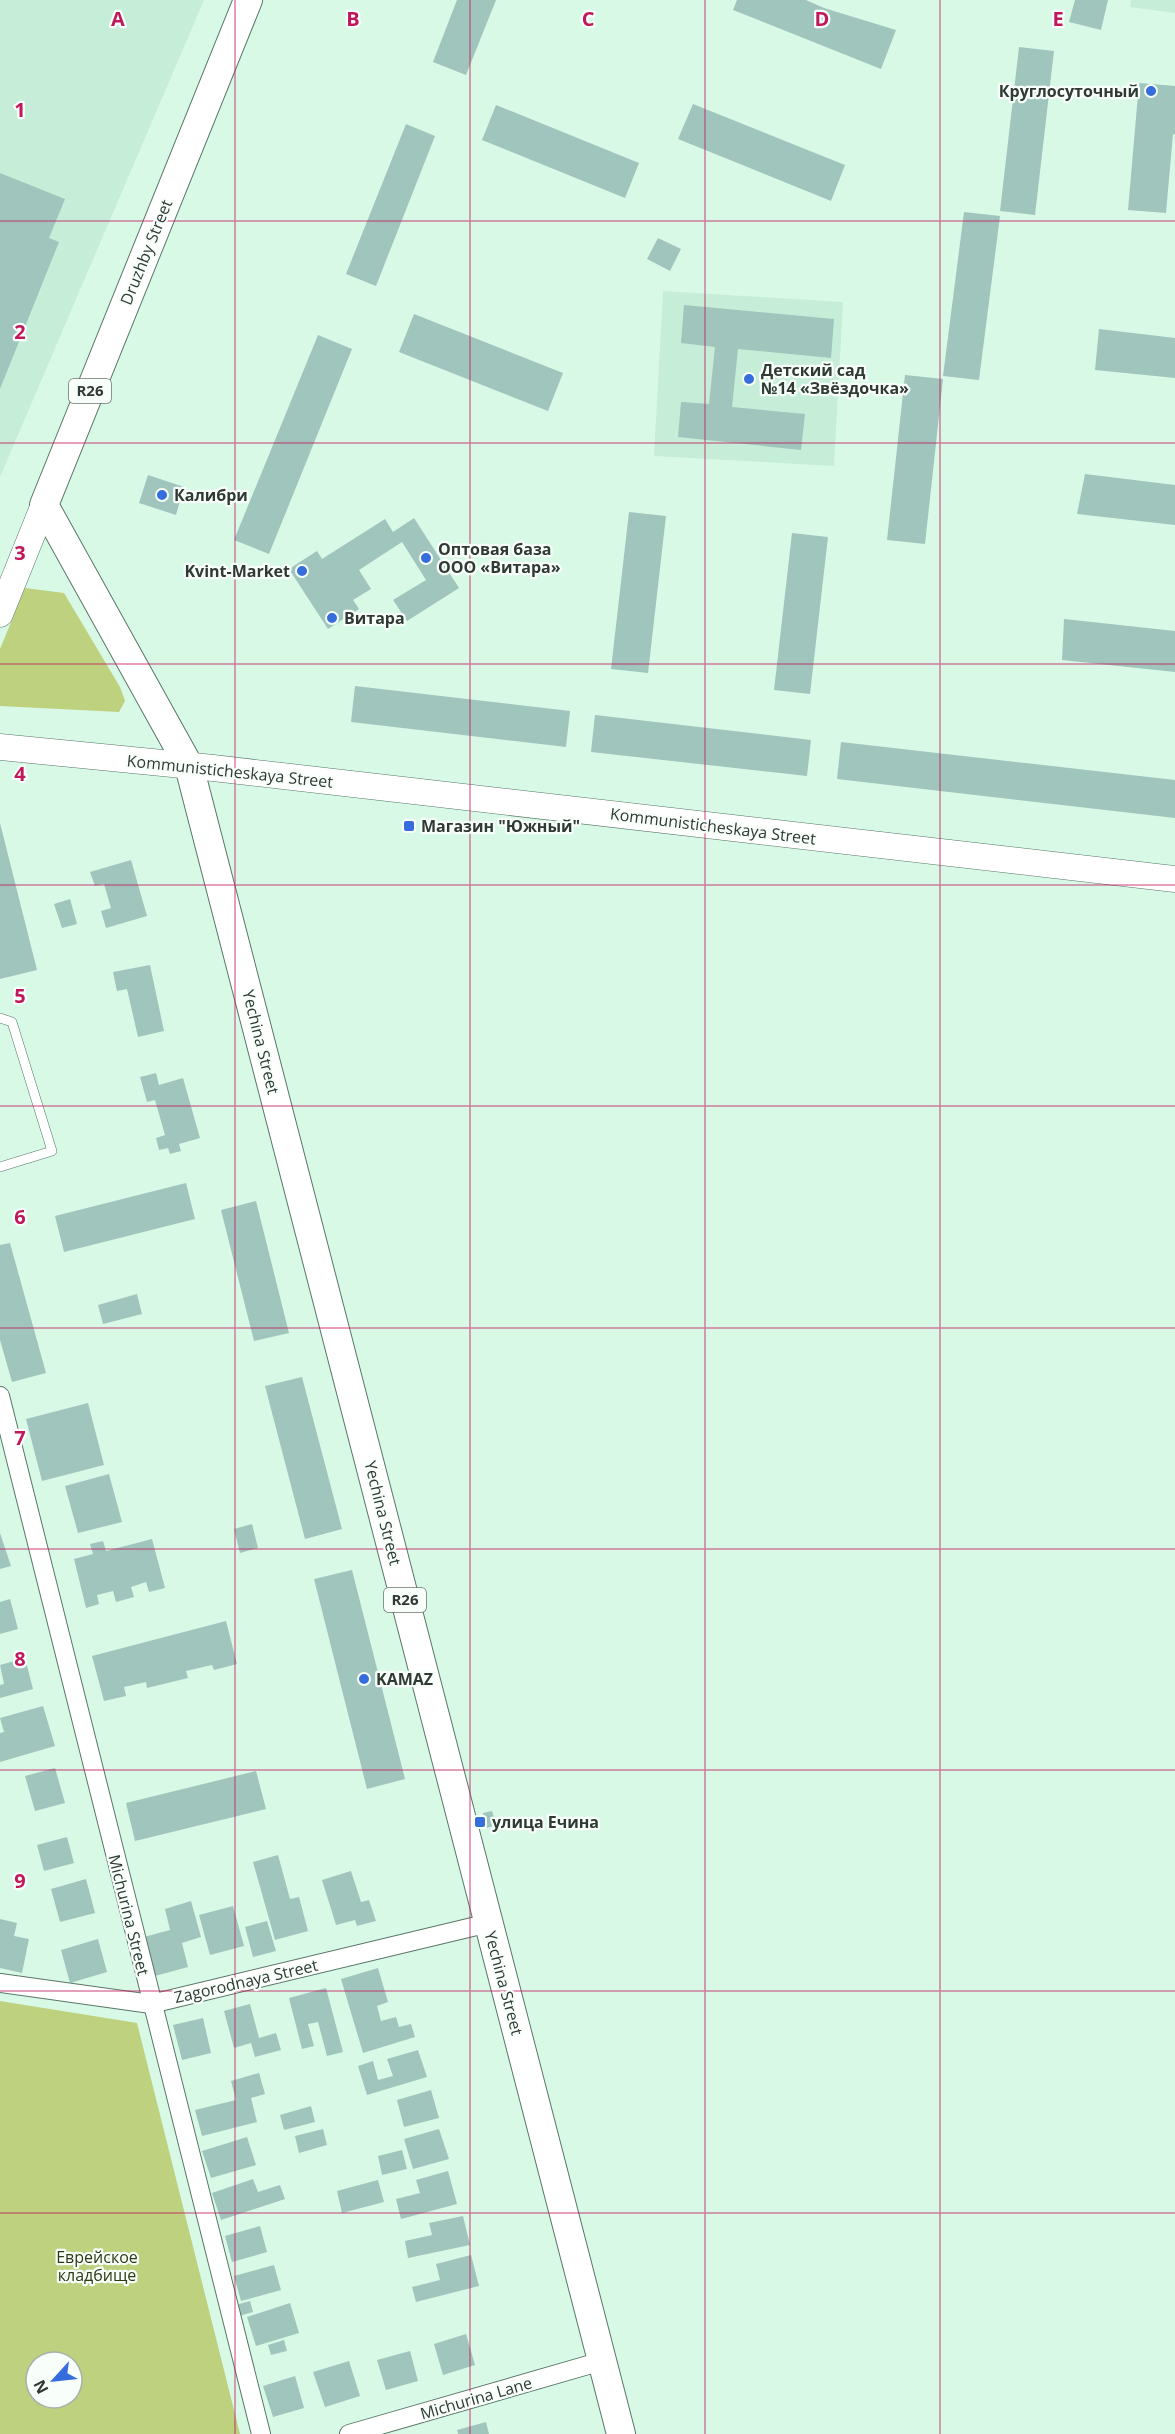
<svg xmlns="http://www.w3.org/2000/svg" width="1175" height="2434" font-family="'Open Sans',sans-serif">
	<style>
		.built { fill: #c6edd7 }
		.green { fill: #bdd17e; fill-rule: evenodd }
		.building { fill: #a0c5bd }
		.lines { fill: none; stroke-linecap: round; stroke-linejoin: round }
		.lane-casing { stroke: #5a7667; stroke-width: 10 }
		.street-casing { stroke: #5a7667; stroke-width: 20 }
		.secondary-casing { stroke: #5a7667; stroke-width: 27 }
		.primary-casing { stroke: #5a7667; stroke-width: 30 }
		.lane { stroke: #fff; stroke-width: 9 }
		.street { stroke: #fff; stroke-width: 18 }
		.secondary { stroke: #fff; stroke-width: 26 }
		.primary { stroke: #fff; stroke-width: 28 }
		.grid { fill: none; stroke: #c2185b; stroke-width: 1.5; stroke-opacity: 0.55 }
		.poi-dot { fill: #366ddc; stroke: #f8fffb; stroke-width: 2 }
		.labels { text-anchor: middle; stroke-width: 4.5; stroke-linejoin: round; paint-order: stroke }
		.shield { fill: #f8fffb; stroke: #6b756f; stroke-width: 1.5 }
		.shield-label { font-size: 15px; font-weight: bold; fill: #2e3a33 }
		.poi-label { font-size: 16px; font-weight: bold; fill: #2e3a33; stroke: #f8fffb; text-anchor: start }
		.street-label { font-size: 16px; fill: #2e3a33; stroke: #f8fffb }
		.park-label { font-size: 16px; fill: #303813; stroke: #f8fffb }
		.grid-label { font-size: 20px; text-anchor: middle; font-weight: bold; fill: #c2185b; stroke: #f8fffb; stroke-width: 4.5; stroke-linejoin: round; paint-order: stroke }
	</style>
	<rect width="100%" height="100%" fill="#d9f9e7"/>
	<g class="built">
		<path d="M0 0H204L0 477Z"/>
		<path d="M1131 0H1175V13L1130 7Z"/>
		<path d="M663 291 843 302 834 466 654 456Z"/>
	</g>
	<g class="green">
		<path d="M25 588 64 593 120 687 125 701 119 712 0 706V649Z"/>
		<path d="M0 2001 137 2023 240 2434H0ZM36 2362H72V2398H36Z"/>
	</g>
	<g class="building">
		<path d="M457 0H496L466 75 433 62Z"/>
		<path d="M737 0H806L824 8 896 30 881 69 733 10Z"/>
		<path d="M1075 0H1108L1101 30 1069 22Z"/>
		<path d="M1019 47 1054 51 1035 215 1000 211Z"/>
		<path d="M1139 83 1175 86V135L1173 134 1166 213 1128 210Z"/>
		<path d="M693 104 845 165 831 201 678 139Z"/>
		<path d="M496 105 639 163 625 198 482 140Z"/>
		<path d="M406 124 435 136 376 286 346 274Z"/>
		<path d="M0 173 65 199 49 238 59 242 0 389Z"/>
		<path d="M964 212 1000 216 979 380 943 376Z"/>
		<path d="M658 238 681 249 670 271 647 259Z"/>
		<path d="M684 305 834 319 831 358 738 349 732 407 805 414 801 450 678 437 681 402 709 404 715 347 681 343Z"/>
		<path d="M414 314 563 373 548 411 399 352Z"/>
		<path d="M1099 329 1175 338V378L1095 370Z"/>
		<path d="M318 335 352 349 269 554 234 540Z"/>
		<path d="M905 375 943 379 925 544 887 540Z"/>
		<path d="M1085 474 1175 485V525L1077 514Z"/>
		<path d="M148 475 184 487 176 515 139 503Z"/>
		<path d="M629 512 666 516 648 673 611 669Z"/>
		<path d="M414 518 459 588 407 621 393 600 426 580 402 542 359 570 371 589 353 600 359 609 328 629 289 569 317 551 322 559 385 519 393 532Z"/>
		<path d="M792 533 828 537 810 694 774 690Z"/>
		<path d="M1064 619 1175 631V672L1062 660Z"/>
		<path d="M355 686 570 711 566 747 351 722Z"/>
		<path d="M595 715 811 740 807 776 591 752Z"/>
		<path d="M841 742 1175 780V818L837 779Z"/>
		<path d="M0 823 37 970 0 979Z"/>
		<path d="M131 860 147 916 106 928 101 911 111 908 104 884 95 886 90 872Z"/>
		<path d="M70 899 77 924 62 928 54 904Z"/>
		<path d="M150 965 164 1031 138 1037 127 989 117 991 113 972Z"/>
		<path d="M156 1073 159 1085 183 1078 200 1138 179 1144 181 1151 170 1154 168 1148 159 1150 156 1138 165 1135 155 1100 147 1102 140 1077Z"/>
		<path d="M186 1183 195 1219 64 1252 55 1216Z"/>
		<path d="M256 1201 289 1333 254 1341 221 1210Z"/>
		<path d="M10 1243 46 1373 12 1382 0 1340V1245Z"/>
		<path d="M137 1294 142 1314 103 1324 98 1305Z"/>
		<path d="M302 1377 342 1529 305 1539 265 1386Z"/>
		<path d="M88 1403 104 1465 42 1481 26 1419Z"/>
		<path d="M109 1474 122 1522 78 1533 65 1486Z"/>
		<path d="M252 1524 258 1548 240 1553 234 1529Z"/>
		<path d="M0 1533 11 1566 0 1569Z"/>
		<path d="M152 1539 165 1588 149 1592 146 1582 131 1587 134 1597 116 1602 113 1591 97 1595 99 1604 86 1608 74 1559 93 1554 90 1544 103 1541 106 1551Z"/>
		<path d="M352 1570 405 1779 367 1789 314 1579Z"/>
		<path d="M10 1599 18 1629 0 1634V1602Z"/>
		<path d="M226 1621 237 1664 214 1670 212 1665 186 1671 188 1678 147 1688 146 1682 124 1687 126 1696 104 1701 92 1656Z"/>
		<path d="M25 1658 33 1689 0 1698V1685L4 1684 0 1665Z"/>
		<path d="M43 1706 55 1746 0 1762V1733L4 1732 0 1718Z"/>
		<path d="M55 1768 65 1803 35 1811 25 1776Z"/>
		<path d="M256 1771 266 1809 135 1841 126 1803Z"/>
		<path d="M492 1811 496 1825 487 1828 483 1813Z"/>
		<path d="M67 1837 74 1863 44 1871 37 1845Z"/>
		<path d="M278 1855 290 1899 299 1897 308 1931 275 1940 253 1862Z"/>
		<path d="M351 1871 361 1902 369 1900 376 1921 357 1926 355 1920 336 1925 322 1880Z"/>
		<path d="M86 1879 95 1913 60 1922 51 1889Z"/>
		<path d="M191 1901 201 1937 182 1943 188 1967 155 1976 144 1937 170 1930 165 1909Z"/>
		<path d="M233 1906 244 1946 210 1955 199 1915Z"/>
		<path d="M0 1919 17 1923 14 1936 29 1939 22 1973 0 1968Z"/>
		<path d="M267 1921 276 1951 253 1957 245 1927Z"/>
		<path d="M98 1939 107 1972 70 1983 61 1950Z"/>
		<path d="M378 1968 388 2002 377 2006 381 2021 396 2017 399 2027 411 2024 415 2037 363 2053 341 1979Z"/>
		<path d="M326 1988 343 2052 327 2056 318 2022 308 2024 314 2046 302 2049 289 1998Z"/>
		<path d="M250 2004 259 2038 276 2033 281 2050 255 2057 251 2043 234 2048 224 2011Z"/>
		<path d="M203 2018 211 2053 182 2060 173 2025Z"/>
		<path d="M418 2050 427 2077 367 2095 358 2066 373 2061 378 2080 393 2076 387 2059Z"/>
		<path d="M259 2073 265 2094 251 2098 257 2122 202 2136 195 2110 236 2100 231 2081Z"/>
		<path d="M431 2090 439 2118 404 2127 397 2100Z"/>
		<path d="M311 2106 315 2122 284 2130 280 2115Z"/>
		<path d="M323 2129 327 2145 299 2153 295 2136Z"/>
		<path d="M439 2129 449 2159 413 2169 404 2139Z"/>
		<path d="M247 2137 256 2165 211 2178 202 2151Z"/>
		<path d="M402 2150 407 2169 382 2175 378 2156Z"/>
		<path d="M448 2171 457 2204 401 2219 396 2199 420 2193 416 2180Z"/>
		<path d="M253 2179 258 2192 280 2185 285 2199 221 2220 212 2193Z"/>
		<path d="M378 2180 384 2202 342 2213 337 2191Z"/>
		<path d="M463 2216 470 2245 408 2258 405 2241 432 2235 429 2223Z"/>
		<path d="M260 2226 267 2252 232 2262 225 2236Z"/>
		<path d="M471 2255 479 2286 416 2302 412 2287 440 2280 436 2264Z"/>
		<path d="M274 2265 281 2290 241 2301 234 2276Z"/>
		<path d="M250 2301 253 2312 235 2317 232 2306Z"/>
		<path d="M290 2303 299 2333 256 2346 247 2317Z"/>
		<path d="M466 2334 475 2365 443 2375 434 2344Z"/>
		<path d="M284 2340 287 2351 271 2355 268 2345Z"/>
		<path d="M410 2351 418 2381 386 2390 377 2360Z"/>
		<path d="M349 2361 360 2396 325 2407 313 2372Z"/>
		<path d="M295 2376 304 2408 273 2417 263 2386Z"/>
		<path d="M486 2422 489 2434H458L457 2430Z"/>
	</g>
	<g class="lines">
		<defs>
			<path id="lane" d="M0 1018 12 1022 52 1151 0 1167"/>
			<g id="street">
				<path d="M0 1396 261 2434"/>
				<path d="M0 1983 151 2004 489 1923"/>
				<path d="M349 2434 602 2361"/>
			</g>
			<g id="secondary">
				<path d="M0 614 44 505"/>
				<path d="M0 747 213 768 1175 879"/>
			</g>
			<path id="primary" d="M248 0 44 505 189 766 621 2434"/>
		</defs>
		<use href="#lane" class="lane-casing"/>
		<use href="#street" class="street-casing"/>
		<use href="#secondary" class="secondary-casing"/>
		<use href="#primary" class="primary-casing"/>
		<use href="#lane" class="lane"/>
		<use href="#street" class="street"/>
		<use href="#secondary" class="secondary"/>
		<use href="#primary" class="primary"/>
	</g>
	<path class="grid" d="M235 0V2434M470 0V2434M705 0V2434M940 0V2434M0 221H1175M0 443H1175M0 664H1175M0 885H1175M0 1106H1175M0 1328H1175M0 1549H1175M0 1770H1175M0 1991H1175M0 2213H1175"/>
	<g class="poi-dot">
		<circle cx="1151" cy="91" r="6"/>
		<circle cx="749" cy="379" r="6"/>
		<circle cx="162" cy="495" r="6"/>
		<circle cx="426" cy="558" r="6"/>
		<circle cx="302" cy="571" r="6"/>
		<circle cx="332" cy="618" r="6"/>
		<rect x="403" y="820" width="12" height="12" rx="3"/>
		<circle cx="364" cy="1679" r="6"/>
		<rect x="474" y="1816" width="12" height="12" rx="3"/>
	</g>
	<g class="labels">
		<g class="shield">
			<rect x="69" y="379" width="42" height="24" rx="4.5"/>
			<rect x="384" y="1588" width="42" height="24" rx="4.5"/>
		</g>
		<g class="shield-label">
			<text x="90" y="396">R26</text>
			<text x="405" y="1605">R26</text>
		</g>
		<g class="poi-label">
			<text x="1139" y="97" text-anchor="end">Круглосуточный</text>
			<text x="761" y="376">Детский сад<tspan x="761" dy="18">№14 «Звёздочка»</tspan></text>
			<text x="174" y="501">Калибри</text>
			<text x="438" y="555">Оптовая база<tspan x="438" dy="18">ООО «Витара»</tspan></text>
			<text x="290" y="577" text-anchor="end">Kvint-Market</text>
			<text x="344" y="624">Витара</text>
			<text x="421" y="832">Магазин "Южный"</text>
			<text x="376" y="1685">KAMAZ</text>
			<text x="492" y="1828">улица Ечина</text>
		</g>
		<g class="street-label">
			<text transform="translate(146 252) rotate(-68)" y="6">Druzhby Street</text>
			<text transform="translate(230 771) rotate(6)" y="6">Kommunisticheskaya Street</text>
			<text transform="translate(713 826) rotate(7)" y="6">Kommunisticheskaya Street</text>
			<text transform="translate(261 1042) rotate(76)" y="6">Yechina Street</text>
			<text transform="translate(383 1513) rotate(76)" y="6">Yechina Street</text>
			<text transform="translate(129 1915) rotate(76)" y="6">Michurina Street</text>
			<text transform="translate(246 1981) rotate(-13)" y="6">Zagorodnaya Street</text>
			<text transform="translate(504 1983) rotate(75)" y="6">Yechina Street</text>
			<text transform="translate(476 2398) rotate(-16)" y="6">Michurina Lane</text>
		</g>
		<g class="park-label">
			<text x="97" y="2263">Еврейское<tspan x="97" dy="18">кладбище</tspan></text>
		</g>
	</g>
	<g class="grid-label">
		<text x="118" y="26">A</text>
		<text x="353" y="26">B</text>
		<text x="588" y="26">C</text>
		<text x="822" y="26">D</text>
		<text x="1058" y="26">E</text>
		<text x="20" y="117">1</text>
		<text x="20" y="339">2</text>
		<text x="20" y="560">3</text>
		<text x="20" y="781">4</text>
		<text x="20" y="1003">5</text>
		<text x="20" y="1224">6</text>
		<text x="20" y="1445">7</text>
		<text x="20" y="1666">8</text>
		<text x="20" y="1888">9</text>
	</g>
	<g transform="translate(54 2380) rotate(243)"><circle r="28" fill="#f8fffb" stroke="#a7b0ab" stroke-width="1.5"/>
	<path d="M0-4.5L10 22L0 15L-10 22Z" fill="#366ddc"/>
	<text y="-9" font-size="16" font-weight="bold" text-anchor="middle" fill="#2e3a33">N</text>
	</g>
</svg>
